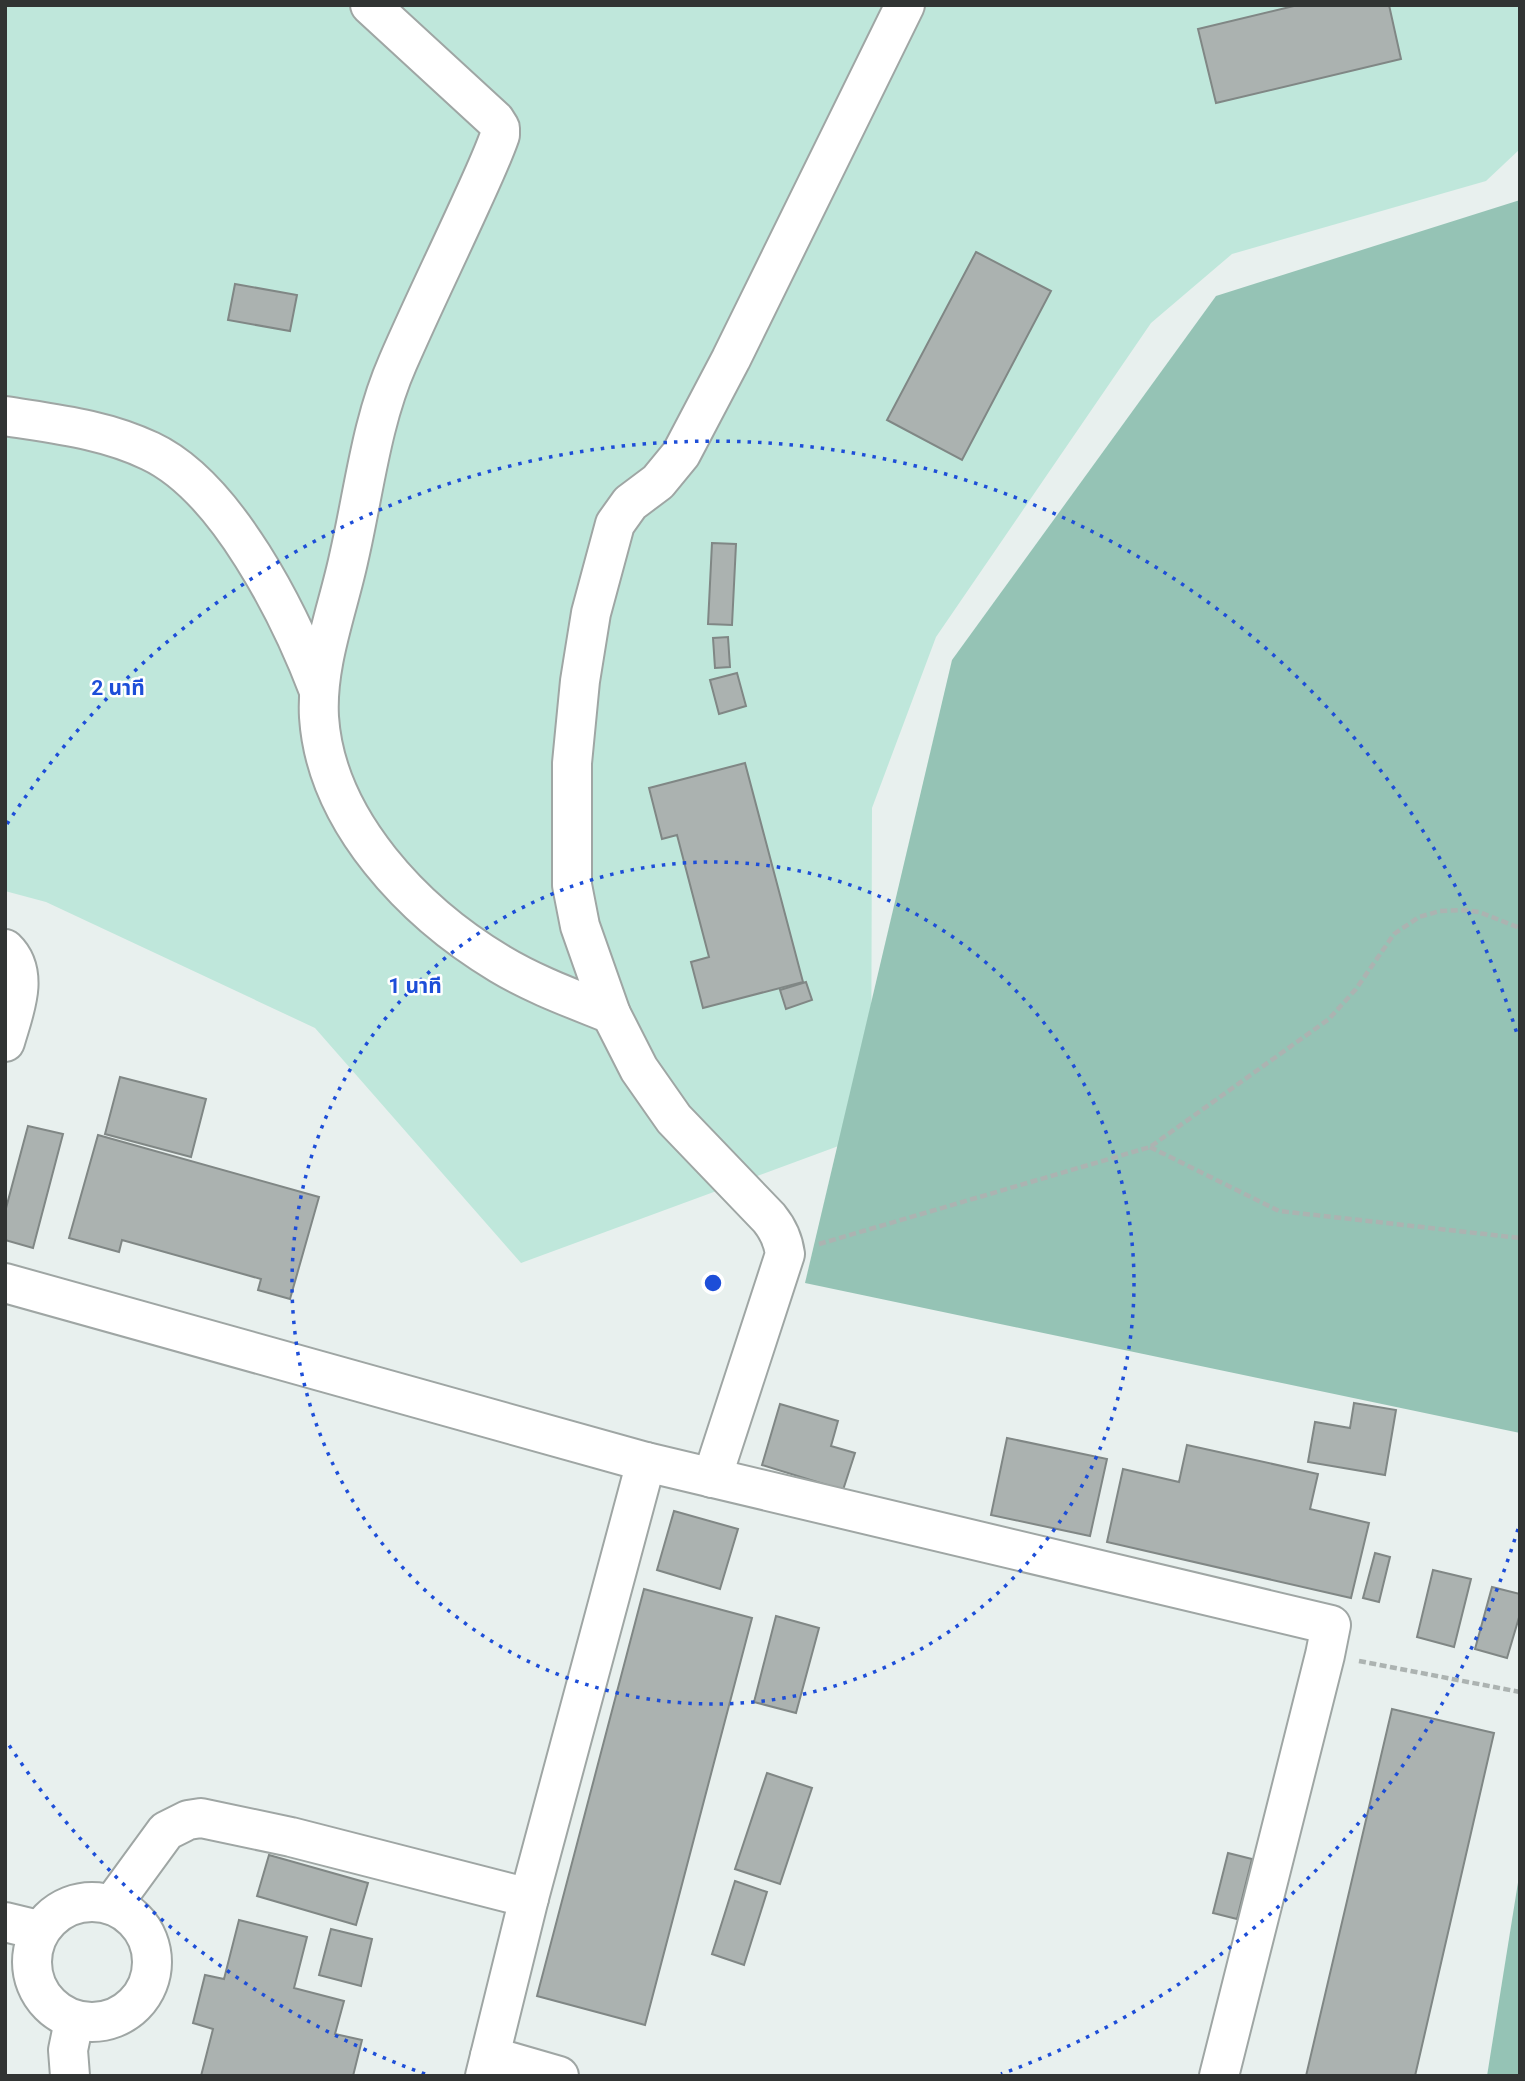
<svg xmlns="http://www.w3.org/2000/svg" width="1525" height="2081" font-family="Roboto,'Noto Sans Thai',sans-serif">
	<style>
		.green { fill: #bfe7db }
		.forest { fill: #95c3b5 }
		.building { fill: #abb2b0; stroke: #808785; stroke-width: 2 }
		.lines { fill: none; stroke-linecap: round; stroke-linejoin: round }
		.minor-casing { stroke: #9fa6a4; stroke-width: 42 }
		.path { stroke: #acb3b1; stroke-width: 4.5; stroke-dasharray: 7 3.5; stroke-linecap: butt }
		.minor { stroke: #fff; stroke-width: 38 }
		.ring { fill: none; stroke: #1d4ed8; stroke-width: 3.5; stroke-dasharray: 3.5 7 }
		.centre { fill: #1d4ed8; stroke: #fff; stroke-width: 3.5 }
		.ring-label { font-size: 21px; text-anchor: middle; font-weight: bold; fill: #1d4ed8; stroke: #fff; stroke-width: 5; stroke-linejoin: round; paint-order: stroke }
	</style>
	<rect width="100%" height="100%" fill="#e8f0ee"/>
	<path class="green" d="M5 5H1520V149L1486 181 1232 254 1151 323 936 637 872 808 871 1134 521 1263 315 1028 46 902 5 891Z"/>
	<g class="forest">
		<path d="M1520 200V1433L805 1283 952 660 1216 296Z"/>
		<path d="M1520 1870V2076H1487Z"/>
	</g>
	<g class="building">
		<path d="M1298 5H1389L1401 59 1216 103 1198 29Z"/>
		<path d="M976 252 1051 291 962 460 887 420Z"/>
		<path d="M235 284 297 295 290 331 228 320Z"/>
		<path d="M712 543 736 544 732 625 708 624Z"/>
		<path d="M728 637 730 667 715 668 713 638Z"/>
		<path d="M737 673 746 706 719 714 710 680Z"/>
		<path d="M745 763 803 982 703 1008 691 962 709 957 677 835 662 839 649 788Z"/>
		<path d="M806 982 812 1000 786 1009 780 990Z"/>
		<path d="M120 1077 206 1099 191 1157 105 1134Z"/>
		<path d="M28 1126 63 1134 33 1248 5 1240V1212Z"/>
		<path d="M98 1135 319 1197 290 1299 258 1290 261 1279 122 1240 119 1252 69 1238Z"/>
		<path d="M1354 1403 1396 1410 1385 1475 1308 1462 1315 1422 1350 1428Z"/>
		<path d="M780 1404 838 1421 831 1446 855 1453 843 1490 762 1465Z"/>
		<path d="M1007 1438 1107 1459 1090 1536 991 1515Z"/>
		<path d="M1187 1445 1318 1474 1310 1509 1369 1523 1351 1598 1107 1542 1123 1469 1179 1482Z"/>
		<path d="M674 1511 738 1529 720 1589 657 1570Z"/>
		<path d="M1375 1553 1390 1557 1379 1602 1363 1598Z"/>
		<path d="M1433 1570 1471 1579 1454 1647 1417 1637Z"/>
		<path d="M1492 1587 1520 1594V1614L1507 1658 1475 1649Z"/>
		<path d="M644 1589 752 1618 645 2025 537 1996Z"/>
		<path d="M776 1616 819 1628 796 1713 754 1702Z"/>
		<path d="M1392 1709 1494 1733 1415 2076H1306Z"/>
		<path d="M767 1773 812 1788 780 1884 735 1869Z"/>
		<path d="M1228 1853 1252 1859 1237 1919 1213 1913Z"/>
		<path d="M269 1855 368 1883 356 1925 257 1896Z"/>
		<path d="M735 1881 767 1892 744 1965 712 1954Z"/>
		<path d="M239 1920 307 1937 294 1988 344 2001 335 2034 362 2040 353 2076H201L213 2029 193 2023 205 1975 224 1979Z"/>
		<path d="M331 1929 372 1939 361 1986 319 1975Z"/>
	</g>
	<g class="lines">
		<defs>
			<g id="minor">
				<path d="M370 5 495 120 500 128V135C492 158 481 181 471 203 447 256 421 309 398 362 371 423 364 492 349 557 338 609 316 663 319 717 326 822 415 913 500 964 535 985 574 999 611 1014"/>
				<path d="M5 416C55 424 104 429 150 451 227 487 290 615 319 691"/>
				<path d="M5 949C31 974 13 1013 5 1042"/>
				<path d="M5 1283 646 1462 1331 1625 1325 1655 1219 2076"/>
				<path d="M712 1478 785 1254C783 1239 778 1229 769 1218L674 1119 639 1069 611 1014 580 926 572 885V763L580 681 591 613 615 524 630 503 658 482 681 454 731 359 905 5"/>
				<circle cx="92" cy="1962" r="60"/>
				<path d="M112 1905 166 1831 188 1820 201 1818 291 1837 529 1898"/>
				<path d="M5 1922 38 1930"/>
				<path d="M490 2056 559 2076"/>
				<path d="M70 2076 68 2050 74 2021"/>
				<path d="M485 2076 529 1898 646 1462"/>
			</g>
		</defs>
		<use href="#minor" class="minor-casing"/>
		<g class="path">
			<path d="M1150 1147 1279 1211 1520 1238"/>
			<path d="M819 1244 1150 1147 1329 1019 1356 989 1394 934 1419 917 1440 911 1465 910 1479 912 1520 928"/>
			<path d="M1359 1661 1520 1692"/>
		</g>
		<use href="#minor" class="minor"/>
	</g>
	<g class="ring">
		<circle cx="713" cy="1283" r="421"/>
		<path d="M1518 1529A842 842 0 0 1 1001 2074M425 2074A842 842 0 0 1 7 1742M7 824A842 842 0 0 1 1518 1037"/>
	</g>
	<circle cx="713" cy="1283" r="10" class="centre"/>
	<g class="ring-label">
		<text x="118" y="695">2 นาที</text>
		<text x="415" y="993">1 นาที</text>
	</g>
	<rect width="1525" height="2081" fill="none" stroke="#313433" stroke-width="14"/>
</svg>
